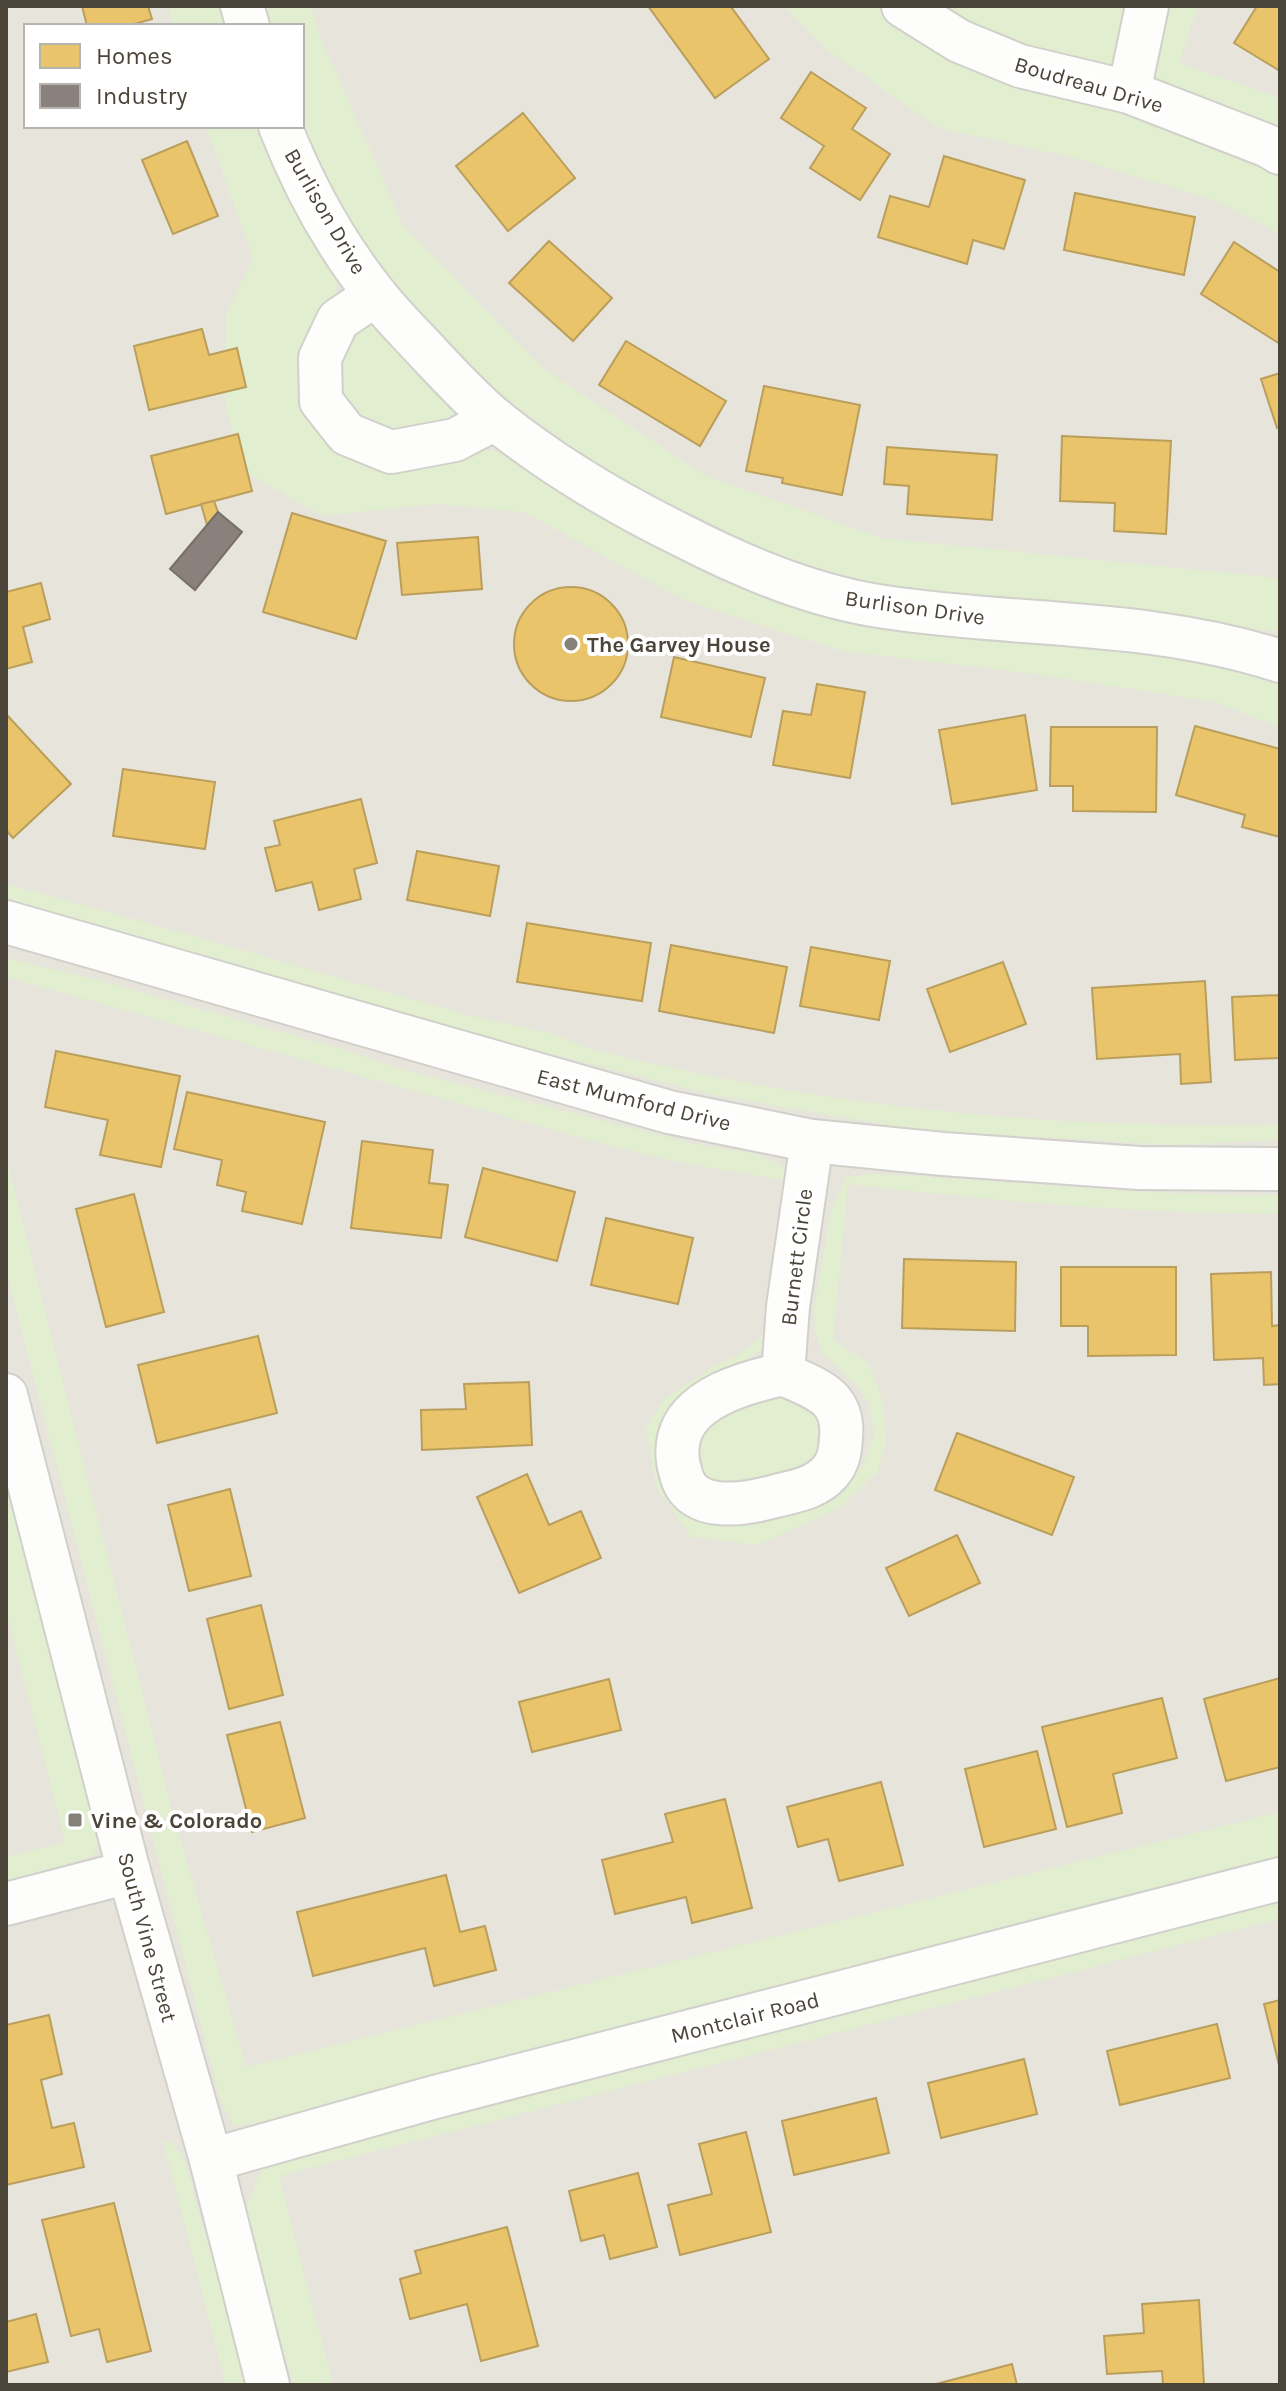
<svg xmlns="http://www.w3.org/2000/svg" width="1286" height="2391" font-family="Karla,sans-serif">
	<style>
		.residential { fill: #e7e4dc; fill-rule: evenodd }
		.green { fill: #e1eecf }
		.homes { fill: #e9c46a; stroke: #ba9e5b; stroke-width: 2 }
		.industry { fill: #8a817c; stroke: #776f68; stroke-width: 2 }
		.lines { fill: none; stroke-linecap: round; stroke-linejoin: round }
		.minor-casing { stroke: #d2d0cb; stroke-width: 46 }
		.minor { stroke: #fdfdfc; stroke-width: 42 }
		.poi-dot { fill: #868178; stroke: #fff; stroke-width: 3 }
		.labels { text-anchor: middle; stroke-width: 8; stroke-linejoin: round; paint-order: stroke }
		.street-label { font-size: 22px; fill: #4b4439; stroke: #fff }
		.poi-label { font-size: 22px; font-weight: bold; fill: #4b4439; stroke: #fff; text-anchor: start }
	</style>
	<rect width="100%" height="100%" fill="#f4f2ee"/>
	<path class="residential" d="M6 6H1280V2385H6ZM26 26H302V126H26Z"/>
	<g class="green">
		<path d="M167 6H227L233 26H174Z"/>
		<path d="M257 6H311L319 34 404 227 545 370 704 475 882 538 1262 576 1280 580V632L1138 614 984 605 889 587 784 561 685 520 598 468 491 387 415 316 363 243 336 196 302 126V26H264Z"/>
		<path d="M784 6H882L1089 103 1182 128 1280 169V234L1217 201 1074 158 939 128 827 50Z"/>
		<path d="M927 6H1135L1119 59 1106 70H1086Z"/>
		<path d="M1163 6H1198L1179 63 1280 98V130L1188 106 1154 78 1149 54Z"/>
		<path d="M206 126H266L337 277 336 293 326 308 307 399 316 431 349 454 482 449 515 455 664 543 1280 670V728L1215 702 1021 672 841 651 684 600 524 512 433 504 322 516 243 470 225 403V317L253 258Z"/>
		<path d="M369 315 451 399 454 412 449 422 394 435 361 424 346 404 337 360 348 325Z"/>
		<path d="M6 884C162 926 317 972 472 1016 498 1023 524 1026 549 1033 564 1037 577 1045 592 1049 815 1106 1050 1130 1280 1124V1140L1172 1145 916 1130 715 1095 451 1029 6 906Z"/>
		<path d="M6 958 98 980 338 1048 400 1069 694 1144 752 1153 776 1162 791 1175 797 1195 781 1306 775 1330 764 1348 721 1378 671 1424 669 1461 679 1501 699 1517 751 1522 799 1508 828 1496 863 1465 874 1435 870 1405 857 1386 822 1352 815 1332 814 1309 831 1211 846 1178 865 1174 898 1175 1147 1192 1248 1196 1280 1194V1214C1134 1214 993 1200 848 1184L833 1339 868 1363 883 1401 886 1443 878 1471 841 1507 758 1545 692 1537 657 1489 646 1428 664 1399 709 1369 738 1355 760 1338 770 1316 787 1199 785 1180 678 1162 593 1141 6 977Z"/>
		<path d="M6 1158 172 1810 246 2067 1280 1812V1860L285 2120 234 2126 221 2102 6 1270Z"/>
		<path d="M791 1392 819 1402 827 1457 760 1491 698 1480V1433L744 1407Z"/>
		<path d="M6 1452 96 1818 99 1843 94 1855 68 1865 6 1881V1857L65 1842 6 1610Z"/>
		<path d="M1280 1898V1919L279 2176 333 2385H293L246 2209 261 2170 290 2153Z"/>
		<path d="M163 2141 171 2142 183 2156 245 2373 244 2385H226Z"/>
	</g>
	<g class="homes">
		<path d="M82 6H148L152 19 127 26H87Z"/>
		<path d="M648 6H734L732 8 769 59 715 98Z"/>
		<path d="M1257 6H1280V71L1234 43Z"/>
		<path d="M811 72 866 108 852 129 890 154 860 200 810 168 824 146 781 118Z"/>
		<path d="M523 113 575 178 508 231 456 166Z"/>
		<path d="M187 141 218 216 173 234 142 160Z"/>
		<path d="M944 156 1025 180 1004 249 973 240 967 264 878 237 890 196 929 207Z"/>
		<path d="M1075 193 1195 217 1184 275 1064 250Z"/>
		<path d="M549 241 612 298 573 341 509 283Z"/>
		<path d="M1234 242 1280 272V344L1201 294Z"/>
		<path d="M202 329 209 355 237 348 246 387 149 410 134 346Z"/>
		<path d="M626 341 726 401 700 446 599 385Z"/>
		<path d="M1280 373V427L1277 428 1261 379Z"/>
		<path d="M764 386 860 405 842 495 782 483 783 478 746 471Z"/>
		<path d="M238 434 252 491 166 514 151 456Z"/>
		<path d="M1062 436 1171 441 1166 534 1114 531 1115 503 1060 501Z"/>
		<path d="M887 447 997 455 992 520 907 514 909 486 884 484Z"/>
		<path d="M214 501 218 512 207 525 201 504Z"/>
		<path d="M292 513 386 541 356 639 263 612Z"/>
		<path d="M478 537 482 589 402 595 397 543Z"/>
		<path d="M41 583 50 619 23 627 32 662 6 669V592Z"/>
		<circle cx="571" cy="644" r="57"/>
		<path d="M674 657 765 678 751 737 661 717Z"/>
		<path d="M817 684 865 692 850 778 773 765 783 711 811 715Z"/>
		<path d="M6 714 71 784 13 838 6 830Z"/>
		<path d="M1025 715 1037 790 952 804 939 730Z"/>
		<path d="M1195 726 1280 749V837L1242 827 1245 815 1176 795Z"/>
		<path d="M1051 727H1157L1156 812 1073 811V786H1050Z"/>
		<path d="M123 769 215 782 205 849 113 836Z"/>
		<path d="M361 799 377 863 354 869 361 899 319 910 312 882 276 891 265 848 280 845 274 821Z"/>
		<path d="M417 851 499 866 490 916 407 900Z"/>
		<path d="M527 923 651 943 642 1001 517 982Z"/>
		<path d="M671 945 787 967 774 1033 659 1011Z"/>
		<path d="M811 947 890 961 879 1020 800 1006Z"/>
		<path d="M1003 962 1026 1024 950 1052 927 989Z"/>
		<path d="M1205 981 1211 1082 1181 1084 1180 1054 1097 1059 1092 988Z"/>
		<path d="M1280 995V1058L1235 1060 1232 997Z"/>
		<path d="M56 1051 180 1076 161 1167 100 1155 108 1120 45 1107Z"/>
		<path d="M187 1092 325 1122 302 1224 242 1211 246 1192 217 1185 222 1160 174 1149Z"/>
		<path d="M362 1141 433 1150 429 1183 448 1185 441 1238 351 1228Z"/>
		<path d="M483 1168 575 1192 557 1261 465 1237Z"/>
		<path d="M134 1194 164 1312 106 1327 76 1209Z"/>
		<path d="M606 1218 693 1238 678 1304 591 1285Z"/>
		<path d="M904 1259 1016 1262 1015 1331 902 1328Z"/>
		<path d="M1061 1267H1176V1355L1088 1356V1326H1061Z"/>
		<path d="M1271 1272 1272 1326 1280 1325V1384L1264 1385 1263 1358 1214 1360 1211 1274Z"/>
		<path d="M258 1336 277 1413 157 1443 138 1365Z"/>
		<path d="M529 1382 532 1445 422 1450 421 1410 466 1409 464 1384Z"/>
		<path d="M957 1433 1074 1477 1052 1535 935 1490Z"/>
		<path d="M527 1474 549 1525 581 1511 601 1558 519 1593 477 1497Z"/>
		<path d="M230 1489 251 1576 189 1591 168 1505Z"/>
		<path d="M957 1535 980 1583 909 1616 886 1568Z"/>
		<path d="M261 1605 283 1695 229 1709 207 1619Z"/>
		<path d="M1280 1678V1767L1226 1781 1204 1699Z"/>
		<path d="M609 1679 621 1730 532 1752 519 1702Z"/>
		<path d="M1162 1698 1177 1758 1113 1774 1122 1813 1067 1827 1042 1727Z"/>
		<path d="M280 1722 305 1818 252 1832 227 1735Z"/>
		<path d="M1037 1751 1056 1829 984 1847 965 1769Z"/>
		<path d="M881 1782 903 1865 839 1881 828 1839 798 1847 787 1807Z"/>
		<path d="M725 1799 752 1908 692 1923 686 1897 615 1914 602 1860 673 1842 665 1814Z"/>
		<path d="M446 1875 460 1932 485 1926 496 1970 434 1986 425 1948 313 1976 297 1912Z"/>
		<path d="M1280 2000V2069L1264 2004Z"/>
		<path d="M49 2015 62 2074 41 2080 52 2128 74 2123 84 2167 6 2185V2025Z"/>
		<path d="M1217 2024 1230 2078 1120 2105 1107 2051Z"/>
		<path d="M1024 2059 1037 2114 941 2138 928 2083Z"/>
		<path d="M876 2098 889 2153 794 2175 782 2121Z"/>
		<path d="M746 2132 771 2232 680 2255 668 2205 712 2194 699 2144Z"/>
		<path d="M638 2173 657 2247 610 2259 604 2235 581 2241 569 2191Z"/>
		<path d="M114 2203 151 2351 107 2362 99 2329 71 2336 42 2220Z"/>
		<path d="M507 2227 538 2346 481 2361 467 2304 410 2319 400 2279 421 2273 415 2251Z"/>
		<path d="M1199 2300 1204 2385H1163L1162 2371 1107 2374 1104 2336 1144 2333 1142 2304Z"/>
		<path d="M36 2314 48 2362 6 2372V2322Z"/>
		<path d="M1012 2364 1017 2385H932L963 2377Z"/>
	</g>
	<path class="industry" d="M218 512 242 532 195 590 170 569Z"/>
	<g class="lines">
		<defs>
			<g id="minor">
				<path d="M242 6 248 26"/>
				<path d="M903 6 959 41 1020 66 1129 92 1268 146 1280 153"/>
				<path d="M1129 92 1147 6"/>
				<path d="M280 126C303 185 336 245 375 294 392 316 413 336 432 357 453 379 473 401 496 420 553 466 616 503 681 535 745 568 814 597 885 607 1017 627 1152 619 1280 661"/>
				<path d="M375 295 338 320 320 358 321 401 347 434 391 452 455 440 495 419"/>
				<path d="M6 922 669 1112 812 1141 943 1154 1139 1168 1280 1169"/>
				<path d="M783 1374C816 1389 845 1396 841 1438 840 1452 839 1461 830 1472 816 1488 796 1491 776 1496 746 1504 691 1515 681 1474 677 1462 676 1451 679 1438 689 1397 747 1382 783 1374Z"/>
				<path d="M783 1374 788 1307 812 1141"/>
				<path d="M6 1395 129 1872 211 2160 268 2385"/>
				<path d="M6 1904 129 1872"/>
				<path d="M211 2160 435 2097 1280 1879"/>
			</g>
		</defs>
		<use href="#minor" class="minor-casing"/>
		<use href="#minor" class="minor"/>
	</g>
	<g class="poi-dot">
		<circle cx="571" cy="644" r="8"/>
		<rect x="67" y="1812" width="16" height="16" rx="4"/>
	</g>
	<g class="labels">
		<g class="street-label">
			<text transform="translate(1089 84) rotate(16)" y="8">Boudreau Drive</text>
			<text transform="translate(326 211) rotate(60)" y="8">Burlison Drive</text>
			<text transform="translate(915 607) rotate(8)" y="8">Burlison Drive</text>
			<text transform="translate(634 1099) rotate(14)" y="8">East Mumford Drive</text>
			<text transform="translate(796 1257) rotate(-83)" y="8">Burnett Circle</text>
			<text transform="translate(148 1937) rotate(75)" y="8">South Vine Street</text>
			<text transform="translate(745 2017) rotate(-14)" y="8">Montclair Road</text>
		</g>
		<g class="poi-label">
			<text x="587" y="652">The Garvey House</text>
			<text x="91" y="1828">Vine &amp; Colorado</text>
		</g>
	</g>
	<rect width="1286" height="2391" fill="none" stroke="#4b4439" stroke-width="16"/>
	<rect x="24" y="24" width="280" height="104" fill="#ffffff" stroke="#b7b4b0" stroke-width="2"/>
	<rect x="40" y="44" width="40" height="24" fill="#e9c46a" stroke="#b7b4b0" stroke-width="2"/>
	<text x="96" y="64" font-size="24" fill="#4b4439">Homes</text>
	<rect x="40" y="84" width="40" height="24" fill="#8a817c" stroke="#b7b4b0" stroke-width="2"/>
	<text x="96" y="104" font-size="24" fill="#4b4439">Industry</text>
</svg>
